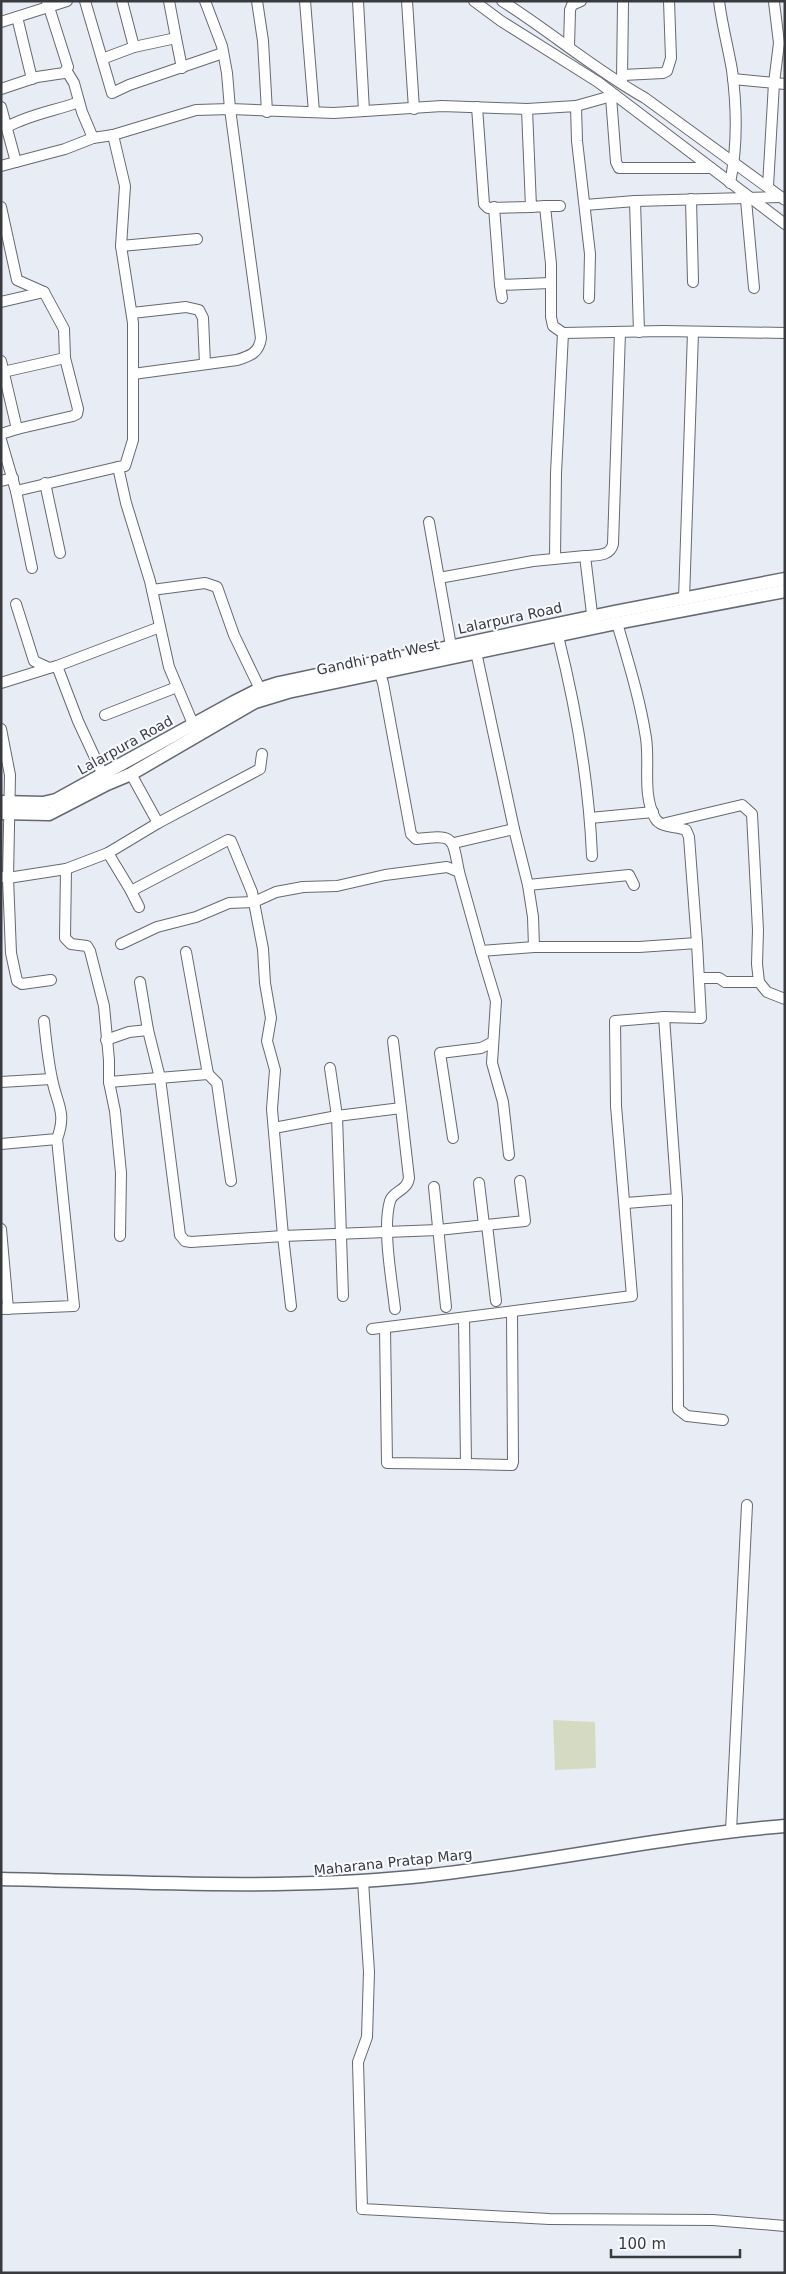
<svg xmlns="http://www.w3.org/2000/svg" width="786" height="2274" font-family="'DejaVu Sans',sans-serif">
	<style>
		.green { fill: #d5dbc2 }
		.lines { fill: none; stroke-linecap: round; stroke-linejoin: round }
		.minor-casing { stroke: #666971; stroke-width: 12 }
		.tertiary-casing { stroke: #666971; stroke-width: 15 }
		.minor { stroke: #fff; stroke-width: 10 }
		.tertiary { stroke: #fff; stroke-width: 12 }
		.labels { text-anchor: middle; stroke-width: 4; stroke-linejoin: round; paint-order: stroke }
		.street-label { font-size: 14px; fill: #393a3e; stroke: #f7f9ff }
	</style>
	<rect width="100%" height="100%" fill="#e8ecf5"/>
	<path class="green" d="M553 1720 595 1722 596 1768 555 1770Z"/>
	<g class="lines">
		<defs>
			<g id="minor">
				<path d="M85 1 112 93 129 85 223 53"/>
				<path d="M122 1 134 47"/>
				<path d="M205 1 222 46 227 73 230 109 334 113 442 106 527 109 531 207 545 206 551 264V317L553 326 563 333 663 331 785 333"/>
				<path d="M257 1 263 41 267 112"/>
				<path d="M305 1 314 112"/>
				<path d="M358 1 364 111"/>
				<path d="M407 1 414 109"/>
				<path d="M474 1 501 21 598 82 785 224"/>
				<path d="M502 1C551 32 595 70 645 98L785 200"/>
				<path d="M719 1C722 25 728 47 732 70 737 108 738 145 730 183"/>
				<path d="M17 17 32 79"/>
				<path d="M1 22 67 1"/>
				<path d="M176 38 182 68"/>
				<path d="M569 47 570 10 572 5 581 1"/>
				<path d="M102 59 134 47 176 38 169 1"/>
				<path d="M66 70 74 83 82 112 93 138"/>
				<path d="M623 75 663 73 667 71 671 58 669 1"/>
				<path d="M733 79 785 84"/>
				<path d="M622 80 623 2"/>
				<path d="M1 89 37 77 64 73 68 67 47 1"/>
				<path d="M611 97 616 162 619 168H711"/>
				<path d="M576 106 615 95"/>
				<path d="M1 107 16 162"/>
				<path d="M477 107 484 204 488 208 531 207"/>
				<path d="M527 109 576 106 577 141 590 254 589 298"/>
				<path d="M7 127C30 114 55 111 79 102"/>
				<path d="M113 135 196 110 230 109 261 338C259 353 250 356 237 360L133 374"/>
				<path d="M1 166 65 149 93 138 113 135 125 186 121 246 133 323V440L125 466 118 467 126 503 150 581 169 667 196 731"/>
				<path d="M768 186 774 83 779 43 774 2"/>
				<path d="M691 199 693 282"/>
				<path d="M746 200 754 288"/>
				<path d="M635 201 639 332"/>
				<path d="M585 205 635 201 781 197"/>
				<path d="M545 206H560"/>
				<path d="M1 207 17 280 44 292 64 329 65 358 78 409 77 414 73 416 17 429"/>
				<path d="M494 207 500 285 550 283"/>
				<path d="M121 246 197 239"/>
				<path d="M500 285 502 298"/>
				<path d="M1 302 44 292"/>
				<path d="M132 313 186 307 199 310 203 318 205 364"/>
				<path d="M1 361 17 429 1 434"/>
				<path d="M3 372 65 358"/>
				<path d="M1 440 16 491 32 568"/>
				<path d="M1 481 13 478"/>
				<path d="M45 483 60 553"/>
				<path d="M16 491 118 467"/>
				<path d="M429 522 451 646"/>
				<path d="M585 556C596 555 610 557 613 544L620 332"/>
				<path d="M555 558 556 473 563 333"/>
				<path d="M439 578 533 561 585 556 593 622"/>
				<path d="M152 590 205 583 217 587 234 635 260 689"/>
				<path d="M684 599 693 332"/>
				<path d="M16 604 34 661 49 668 57 666"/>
				<path d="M617 623C628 661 640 699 646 738 650 764 642 794 655 818 660 828 676 826 686 830L689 837 697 943"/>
				<path d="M558 636C576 708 589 782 592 856"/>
				<path d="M476 652 514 829 528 885"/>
				<path d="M378 668 383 683 411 834 416 839C454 835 452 835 459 872"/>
				<path d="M1 683 49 668"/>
				<path d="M105 715 177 687"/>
				<path d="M1 729 10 775 8 878 66 869 108 853 158 823 131 774"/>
				<path d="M103 775 78 721 57 666 160 627"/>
				<path d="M590 818 653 812"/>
				<path d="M158 823 260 769 262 754"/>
				<path d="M666 823 742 805 752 814 758 930 757 964 759 982 767 992 785 999"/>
				<path d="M454 843 514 829"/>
				<path d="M108 853 131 891 228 840 231 841 252 892 263 949 265 983 271 1018 267 1041 275 1070 272 1109 283 1236 438 1230 525 1221 520 1181"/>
				<path d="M66 869 65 938 71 944 87 946 90 951 104 1006 109 1060V1082L115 1111 121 1173 120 1236"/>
				<path d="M2 877 8 878 11 953 17 981 22 984 51 980"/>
				<path d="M131 891 139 907"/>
				<path d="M121 944 157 927 196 917 229 903 254 902 276 892 303 887 337 886 385 875 447 867 459 872 481 951 534 947H639L697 943 701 1018 664 1017 615 1021 616 1106 632 1296 372 1329"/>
				<path d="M534 947 533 917 528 885 629 875 634 885"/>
				<path d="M481 951 496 1001 492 1063 503 1102 509 1155"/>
				<path d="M186 952 208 1074"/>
				<path d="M700 978H719L725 982H759"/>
				<path d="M140 982 148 1030 160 1078 180 1235 185 1241 191 1242 283 1236 291 1306"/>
				<path d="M664 1017 677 1199 678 1409 687 1416 723 1420"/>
				<path d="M106 1040 129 1032 148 1030"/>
				<path d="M330 1068 337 1116 343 1296"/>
				<path d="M1 1082 51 1079"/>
				<path d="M109 1082 208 1074 217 1083 231 1181"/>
				<path d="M274 1128 337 1116 401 1108 393 1041"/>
				<path d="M453 1138 440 1053 481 1048 493 1042"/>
				<path d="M1 1144 57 1139C67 1112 57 1105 52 1079 48 1060 46 1041 44 1021"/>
				<path d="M479 1183 484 1225"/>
				<path d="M434 1187 446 1307"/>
				<path d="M626 1203 677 1199"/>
				<path d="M487 1225 496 1301"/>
				<path d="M1 1229 8 1309"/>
				<path d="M1 1309 74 1306 57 1139"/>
				<path d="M395 1309C392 1281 382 1228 390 1201 393 1191 407 1191 409 1178L401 1108"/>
				<path d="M385 1328 387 1463 466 1464 464 1318"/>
				<path d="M466 1464 512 1465 513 1462 512 1312"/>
				<path d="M731 1831 747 1505"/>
				<path d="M363 1881 369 1972 367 2037 358 2062 362 2209 549 2219 713 2220 785 2226"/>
			</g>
			<g id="tertiary">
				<path d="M1 802 43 803 56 800 234 702 260 689 279 683 614 612 785 579"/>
				<path d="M1 813 49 814 107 784 131 774 255 702 288 692 617 623 785 591"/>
				<path d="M1 1879C138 1882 276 1890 412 1877 537 1865 660 1836 785 1826"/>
			</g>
		</defs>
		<use href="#minor" class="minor-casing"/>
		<use href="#tertiary" class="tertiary-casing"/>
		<use href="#minor" class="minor"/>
		<use href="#tertiary" class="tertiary"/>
	</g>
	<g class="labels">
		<g class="street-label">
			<text transform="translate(510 618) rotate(-12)" y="5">Lalarpura Road</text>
			<text transform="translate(378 657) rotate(-12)" y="5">Gandhi path West</text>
			<text transform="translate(125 745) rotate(-29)" y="5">Lalarpura Road</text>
			<text transform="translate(393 1862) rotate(-6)" y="5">Maharana Pratap Marg</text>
		</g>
	</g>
	<rect width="786" height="2274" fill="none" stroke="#393a3e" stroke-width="5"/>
	<path d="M611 2249v8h129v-8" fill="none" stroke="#393a3e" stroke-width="2.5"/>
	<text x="618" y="2249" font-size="15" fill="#393a3e" stroke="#f7f9ff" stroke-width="4" paint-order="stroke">100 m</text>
</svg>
